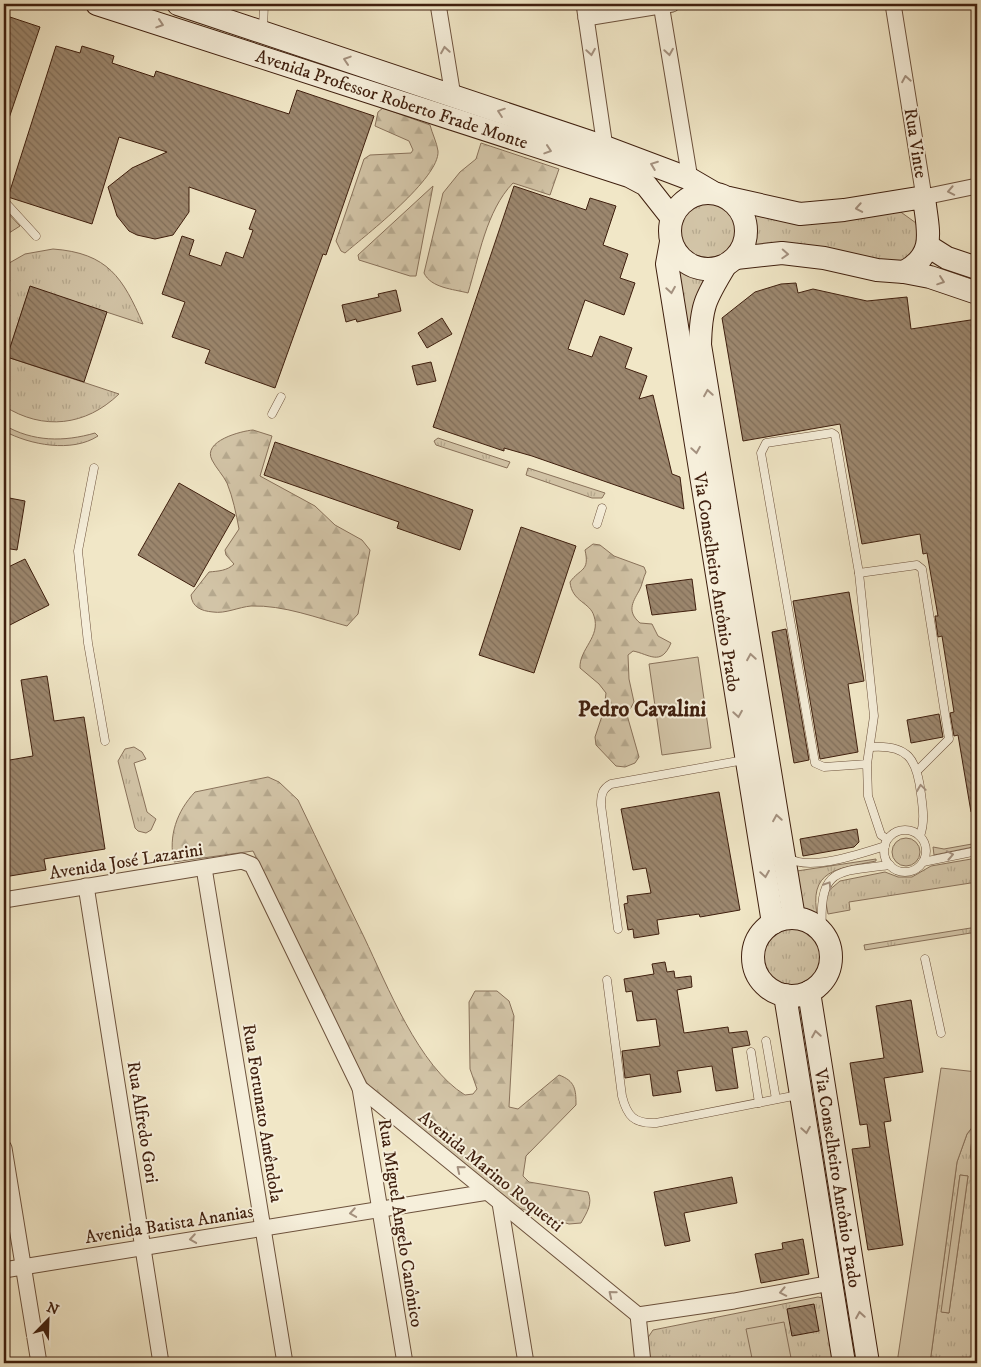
<svg xmlns="http://www.w3.org/2000/svg" width="981" height="1367" font-family="'IM FELL DW Pica',serif">
	<style>
		.grass { fill: url(#grass-tufts); stroke: #89725b; fill-rule: evenodd }
		.forest { fill: url(#forest-firs); stroke: #89725b }
		.pitch { fill: #d3c5a8; stroke: #89725b }
		.building { fill: url(#building-back-hatch); stroke: #3f1f0e }
		.lines { fill: none; stroke-linecap: round; stroke-linejoin: round }
		.lane-casing { stroke: #6c513c; stroke-width: 9 }
		.street-casing { stroke: #6c513c; stroke-width: 17 }
		.secondary-casing { stroke: #3f1f0e; stroke-width: 24 }
		.lane { stroke: #f6efdb; stroke-width: 8 }
		.street { stroke: #f6efdb; stroke-width: 15 }
		.secondary { stroke: #f6efdb; stroke-width: 22 }
		.oneway { stroke: #a4917f }
		.labels { text-anchor: middle; stroke-width: 4; stroke-linejoin: round; paint-order: stroke }
		.street-label { font-size: 18px; fill: #3f1f0e; stroke: #f6efdb }
		.district-label { font-size: 22px; font-weight: bold; fill: #3f1f0e; stroke: #f6efdb }
	</style>
	<defs>
		<pattern id="grass-tufts" width="24" height="20" patternUnits="userSpaceOnUse" patternTransform="scale(1.25)"><rect width="24" height="20" fill="#d3c5a8"/><path d="M3 7l-1-3M5 7V3M7 7l1-3M15 17l-1-3M17 17v-4M19 17l1-3" fill="none" stroke="#b6a98f"/></pattern>
		<pattern id="forest-firs" width="22" height="20" patternUnits="userSpaceOnUse" patternTransform="scale(1.25)"><rect width="22" height="20" fill="#d3c5a8"/><path d="M5 1l3.5 6h-7zM16 11l3.5 6h-7z" fill="#b6a98f"/></pattern>
		<pattern id="building-back-hatch" width="6" height="6" patternUnits="userSpaceOnUse" patternTransform="scale(1.25)"><rect width="6" height="6" fill="#9c876e"/><path d="M-1 5l2 2M0 0l6 6M5-1l2 2" fill="none" stroke="#816e59"/></pattern>
	</defs>
	<rect width="100%" height="100%" fill="#f1e7c7"/>
	<filter id="stains"><feTurbulence type="fractalNoise" baseFrequency=".004" numOctaves="4"/><feColorMatrix values="0 0 0 0 .2 0 0 0 0 .09 0 0 0 0 .02 0 0 0 .5 -.17"/></filter>
	<radialGradient id="worn" r=".72"><stop offset=".6" stop-color="#630" stop-opacity="0"/><stop offset="1" stop-color="#630" stop-opacity=".3"/></radialGradient>
	<g class="grass">
		<circle cx="707" cy="230" r="31"/>
		<path d="M4 209 20 226 9 233 4 227Z"/>
		<path d="M748 209 898 210 916 223 920 243 902 265 751 247C756 232 755 223 748 209Z"/>
		<path d="M53 249C108 253 123 278 143 324L30 287 7 357 119 394C86 426 43 431 4 406V266L25 254Z"/>
		<path d="M674 266 690 276 705 279 692 348Z"/>
		<path d="M4 425C33 442 64 442 95 433L98 436C72 453 30 445 4 431Z"/>
		<path d="M438 438 510 462 507 468 436 445 434 441Z"/>
		<path d="M528 468 605 493 602 498H592L526 475Z"/>
		<path d="M134 747 142 752 146 759 134 763 147 812 156 819 151 830 146 833 138 831 135 828 118 761 125 749Z"/>
		<circle cx="906" cy="852" r="14"/>
		<path d="M972 844 973 847 934 855 933 847 944 849Z"/>
		<path d="M977 858V882L849 902 850 910 828 914 825 898 827 892 840 881 885 872 898 877H912L931 866Z"/>
		<path d="M876 859V861C837 869 807 869 818 919L814 920 800 915 797 871Z"/>
		<path d="M977 927V932L865 950 864 945Z"/>
		<circle cx="792" cy="957" r="30"/>
		<path d="M977 1121C977 1142 963 1151 977 1173V1363H930L957 1162 967 1134ZM960 1175 968 1176 949 1313 942 1312Z"/>
		<path d="M818 1297 823 1298 839 1363H651L647 1339 653 1330Z"/>
	</g>
	<g class="forest">
		<path d="M383 108 430 125C432 133 437 143 438 151 440 178 366 235 345 253L341 251 336 241 364 159 370 155 411 153 413 150 409 141 375 126 378 112Z"/>
		<path d="M481 143 559 169 550 195 513 183C486 211 479 257 468 293 453 289 431 288 424 273L443 193 460 172 476 159Z"/>
		<path d="M433 186 416 276H410L359 260 358 255Z"/>
		<path d="M253 430 272 436 260 476 315 506 335 525 362 540 370 550 358 614 347 626C317 618 284 605 251 606 239 607 225 614 213 612 201 611 192 607 191 595L209 572C218 571 227 571 234 564L226 555 225 550 239 529C236 513 233 498 227 483 223 475 216 468 212 460 202 441 241 431 253 430Z"/>
		<path d="M593 544 600 545 614 556 644 567 646 572C643 578 642 586 639 591 632 603 627 612 640 623L652 624 658 636 671 643C661 667 649 654 633 651L628 655 629 679 634 702 627 715 639 757 635 763 625 767 616 766 596 745 595 737 604 710 606 693 599 684 580 668C579 649 601 637 594 616 590 602 572 602 570 582 580 568 590 572 585 550Z"/>
		<path d="M268 777 279 782 298 800C320 846 342 892 364 937 387 985 419 1067 465 1095L473 1094 477 1089 470 1069 469 1002 475 991H497L509 1001 514 1016 509 1107 518 1109 559 1075C575 1081 576 1089 576 1105L526 1156 523 1176 529 1182 588 1192C593 1204 587 1212 581 1223L569 1224 513 1206 365 1082 253 851 174 862C168 836 177 811 195 792Z"/>
	</g>
	<g class="pitch">
		<path d="M698 657 711 748 662 755 649 664Z"/>
		<path d="M941 1068 977 1072V1121L967 1134 957 1162 930 1363H897Z"/>
		<path d="M977 1129V1173C968 1159 969 1143 977 1129Z"/>
		<path d="M960 1175 968 1176 949 1313 941 1312Z"/>
		<path d="M784 1322 792 1363H753L746 1329Z"/>
	</g>
	<g class="building">
		<path d="M4 15 40 27 6 127H4Z"/>
		<path d="M56 46 80 53 82 46 114 56 112 63 154 77 156 71 289 114 297 90 374 116 326 255 323 254 275 388 205 363 210 350 172 337 185 302 162 294 182 236 194 240 189 255 221 266 226 252 243 258 253 230 249 229 256 210 189 187V212L173 235 155 239 137 235 129 231 117 216 108 187 132 168 167 152 119 137 92 224 8 197Z"/>
		<path d="M514 186 586 210 590 198 616 206 603 245 628 254 620 278 635 283 624 315 585 300 568 349 592 357 600 336 632 348 625 368 647 376 639 399 653 395 672 474 680 477 684 509 532 456 504 448V451L433 427Z"/>
		<path d="M796 283 798 293 813 289 867 301 907 297 911 329 977 319V811L971 812 958 735 954 736 950 713 954 712 942 636 938 637 935 616H938L927 553 923 554 920 534 862 544 840 424 743 441 722 318 755 292 781 284Z"/>
		<path d="M30 286 107 312 84 382 7 357Z"/>
		<path d="M396 290 401 311 357 322 356 319 346 322 342 305 379 297 378 294Z"/>
		<path d="M442 318 452 334 427 348 418 333Z"/>
		<path d="M431 362 436 381 417 385 412 366Z"/>
		<path d="M275 442 473 510 460 550 397 528 399 522 264 475Z"/>
		<path d="M179 483 235 515 194 587 138 555Z"/>
		<path d="M4 497 25 501 17 550 4 548Z"/>
		<path d="M521 527 576 546 534 673 479 655Z"/>
		<path d="M25 559 49 605 4 628V569Z"/>
		<path d="M692 579 696 610 652 615 646 585Z"/>
		<path d="M849 592 864 681 848 684 858 752 820 759 793 601Z"/>
		<path d="M786 629 809 760 794 763 772 632Z"/>
		<path d="M47 676 54 721 84 717 105 849 44 859 46 870 4 877V761L33 756 21 680Z"/>
		<path d="M939 714 943 737 911 743 907 720Z"/>
		<path d="M719 792 740 910 700 917 699 914 657 920 659 934 634 938 633 929 628 930 624 904 628 903 627 896 651 893 646 868 633 870 621 809Z"/>
		<path d="M857 829 859 842 854 847 803 856 800 839Z"/>
		<path d="M665 962 667 972 674 971 675 978 691 976 692 987 677 990 684 1033 728 1027 729 1033 747 1031 750 1045 732 1048 738 1088 716 1091 712 1066 677 1071 681 1092 653 1096 650 1074 625 1078 622 1051 660 1046 656 1019 637 1021 632 991 626 992 624 979 654 974 652 964Z"/>
		<path d="M911 1000 923 1072 884 1078 891 1121 884 1122 903 1245 868 1250 852 1149 870 1147 867 1124 860 1125 850 1063 884 1058 876 1006Z"/>
		<path d="M732 1177 737 1203 684 1213 690 1241 665 1246 654 1192Z"/>
		<path d="M803 1239 809 1274 761 1283 755 1254 783 1249 782 1243Z"/>
		<path d="M814 1304 819 1331 792 1336 787 1309Z"/>
	</g>
	<g class="lines">
		<defs>
			<g id="lane">
				<path d="M263 29 264 4"/>
				<path d="M4 201 36 236"/>
				<path d="M272 414 281 397"/>
				<path d="M94 468 78 551 88 643 105 741"/>
				<path d="M597 524 602 508"/>
				<path d="M859 573 917 565 922 569 949 739 918 770"/>
				<path d="M870 747C908 744 917 759 921 794 923 809 925 822 920 836"/>
				<path d="M867 764 824 767 815 763 761 453 766 443 832 433 835 435 859 573 874 716 867 764 868 796 881 835 887 839"/>
				<circle cx="905" cy="851" r="21"/>
				<path d="M789 858C809 872 862 853 885 846"/>
				<path d="M923 862 977 851"/>
				<path d="M618 929 601 805C601 795 602 789 611 784L744 760"/>
				<path d="M822 932C819 868 834 872 890 865"/>
				<path d="M925 959 941 1033"/>
				<path d="M607 980 622 1096C627 1116 634 1124 656 1123L798 1095"/>
				<path d="M766 1041 776 1099"/>
				<path d="M751 1052 759 1103"/>
			</g>
			<g id="street">
				<path d="M438 4 453 96"/>
				<path d="M584 4 605 147"/>
				<path d="M661 4 690 179"/>
				<path d="M893 4 924 197 977 186"/>
				<path d="M586 18 672 4"/>
				<path d="M204 868 285 1363"/>
				<path d="M86 886 161 1363"/>
				<path d="M4 900 242 861 252 865 360 1088 638 1315 734 1301 831 1283"/>
				<path d="M360 1088 405 1363"/>
				<path d="M4 1148 39 1363"/>
				<path d="M500 1203 526 1363"/>
				<path d="M4 1270 488 1192"/>
				<path d="M638 1315 643 1363"/>
			</g>
			<g id="secondary">
				<path d="M97 4 629 176 646 185 672 218"/>
				<path d="M178 4 605 147 690 179 714 193"/>
				<circle cx="708" cy="231" r="38"/>
				<path d="M729 198 800 214 844 210 924 197C927 228 938 254 904 272"/>
				<path d="M671 242 667 264 773 923"/>
				<path d="M928 246 947 258 977 268"/>
				<path d="M736 258 782 253 824 258 877 270 904 272 930 277 977 293"/>
				<path d="M725 266C705 299 701 306 700 345L794 918"/>
				<circle cx="792" cy="957" r="39"/>
				<path d="M809 992 868 1363"/>
				<path d="M785 995 844 1363"/>
			</g>
		</defs>
		<use href="#lane" class="lane-casing"/>
		<use href="#street" class="street-casing"/>
		<use href="#secondary" class="secondary-casing"/>
		<use href="#lane" class="lane"/>
		<use href="#street" class="street"/>
		<use href="#secondary" class="secondary"/>
	</g>
	<defs><path id="oneway-chevron" d="M-2-3.5L2.5 0L-2 3.5" fill="none" stroke-width="1.6" stroke-linecap="round" stroke-linejoin="round" transform="scale(1.25)"/></defs>
	<g class="oneway">
		<use href="#oneway-chevron" transform="translate(160 24) rotate(18)"/>
		<use href="#oneway-chevron" transform="translate(445 50) rotate(-99)"/>
		<use href="#oneway-chevron" transform="translate(591 52) rotate(81)"/>
		<use href="#oneway-chevron" transform="translate(669 52) rotate(81)"/>
		<use href="#oneway-chevron" transform="translate(347 60) rotate(-162)"/>
		<use href="#oneway-chevron" transform="translate(906 79) rotate(-100)"/>
		<use href="#oneway-chevron" transform="translate(501 112) rotate(-161)"/>
		<use href="#oneway-chevron" transform="translate(548 150) rotate(18)"/>
		<use href="#oneway-chevron" transform="translate(654 165) rotate(-159)"/>
		<use href="#oneway-chevron" transform="translate(951 191) rotate(169)"/>
		<use href="#oneway-chevron" transform="translate(859 208) rotate(170)"/>
		<use href="#oneway-chevron" transform="translate(785 254) rotate(3)"/>
		<use href="#oneway-chevron" transform="translate(941 281) rotate(19)"/>
		<use href="#oneway-chevron" transform="translate(671 290) rotate(81)"/>
		<use href="#oneway-chevron" transform="translate(708 393) rotate(-99)"/>
		<use href="#oneway-chevron" transform="translate(696 450) rotate(81)"/>
		<use href="#oneway-chevron" transform="translate(751 657) rotate(-99)"/>
		<use href="#oneway-chevron" transform="translate(738 714) rotate(81)"/>
		<use href="#oneway-chevron" transform="translate(921 788) rotate(-98)"/>
		<use href="#oneway-chevron" transform="translate(777 818) rotate(-99)"/>
		<use href="#oneway-chevron" transform="translate(950 855) rotate(-11)"/>
		<use href="#oneway-chevron" transform="translate(765 874) rotate(81)"/>
		<use href="#oneway-chevron" transform="translate(828 885) rotate(-58)"/>
		<use href="#oneway-chevron" transform="translate(816 1034) rotate(-99)"/>
		<use href="#oneway-chevron" transform="translate(806 1130) rotate(81)"/>
		<use href="#oneway-chevron" transform="translate(460 1169) rotate(-141)"/>
		<use href="#oneway-chevron" transform="translate(353 1213) rotate(171)"/>
		<use href="#oneway-chevron" transform="translate(193 1239) rotate(171)"/>
		<use href="#oneway-chevron" transform="translate(783 1292) rotate(169)"/>
		<use href="#oneway-chevron" transform="translate(612 1294) rotate(-141)"/>
		<use href="#oneway-chevron" transform="translate(860 1315) rotate(-99)"/>
	</g>
	<g class="labels">
		<g class="street-label">
			<text transform="translate(392 99) rotate(18)" y="6">Avenida Professor Roberto Frade Monte</text>
			<text transform="translate(916 143) rotate(81)" y="6">Rua Vinte</text>
			<text transform="translate(717 582) rotate(81)" y="6">Via Conselheiro Antônio Prado</text>
			<text transform="translate(126 861) rotate(-9)" y="6">Avenida José Lazarini</text>
			<text transform="translate(263 1113) rotate(81)" y="6">Rua Fortunato Amêndola</text>
			<text transform="translate(143 1122) rotate(81)" y="6">Rua Alfredo Gori</text>
			<text transform="translate(491 1171) rotate(39)" y="6">Avenida Marino Roquetti</text>
			<text transform="translate(838 1178) rotate(81)" y="6">Via Conselheiro Antônio Prado</text>
			<text transform="translate(401 1223) rotate(81)" y="6">Rua Miguel Angelo Canônico</text>
			<text transform="translate(169 1224) rotate(-9)" y="6">Avenida Batista Ananias</text>
		</g>
		<g class="district-label">
			<text x="642" y="716">Pedro Cavalini</text>
		</g>
	</g>
	<rect width="981" height="1367" fill="none" stroke="#f1e7c7" stroke-width="20"/>
	<rect x="5" y="5" width="971" height="1357" fill="none" stroke="#3f1f0e" stroke-width="2.5"/>
	<rect x="10" y="10" width="961" height="1347" fill="none" stroke="#3f1f0e"/>
	<g transform="translate(48 1320) rotate(23)" stroke="#f6efdb" stroke-width="4" paint-order="stroke">
	<path d="M0-4L9 19L0 12L-9 19Z" fill="#3f1f0e"/>
	<text y="-8" font-size="14" font-weight="bold" text-anchor="middle" fill="#3f1f0e">N</text>
	</g>
	<rect width="100%" height="100%" filter="url(#stains)"/>
	<rect width="100%" height="100%" fill="url(#worn)"/>
</svg>
